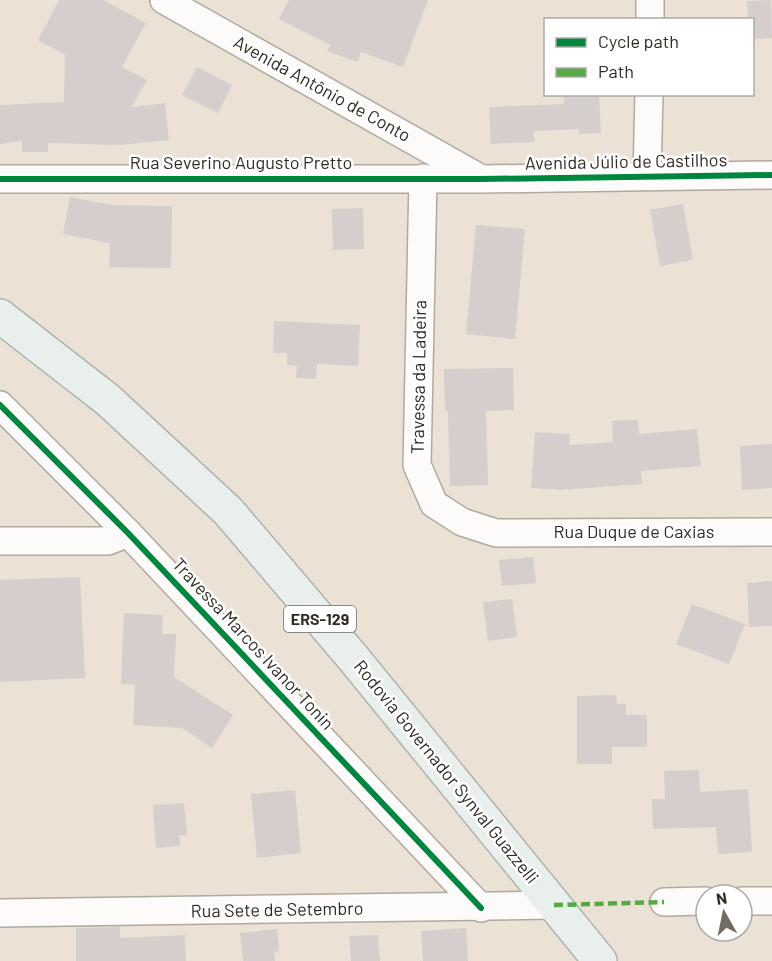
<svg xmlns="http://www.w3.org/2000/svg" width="772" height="961" font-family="Barlow,sans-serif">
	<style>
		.building { fill: #d6cecc }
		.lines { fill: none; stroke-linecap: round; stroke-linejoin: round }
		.minor-casing { stroke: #b0a99f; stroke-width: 30 }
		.major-casing { stroke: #abb5ae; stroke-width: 36 }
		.minor { stroke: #fcfbf9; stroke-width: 27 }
		.major { stroke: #e8efed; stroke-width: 33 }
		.quiet { stroke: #54ab43; stroke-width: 4.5; stroke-dasharray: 9 4.5; stroke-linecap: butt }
		.cycleway-casing { stroke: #fff; stroke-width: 10 }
		.cycleway { stroke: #00873e; stroke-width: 6 }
		.labels { text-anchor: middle; stroke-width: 5; stroke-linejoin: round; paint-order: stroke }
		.shield { fill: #fff; stroke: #6e6b64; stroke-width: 1.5 }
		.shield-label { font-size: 16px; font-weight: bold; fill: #302b22 }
		.street-label { font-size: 18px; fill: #302b22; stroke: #fff }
	</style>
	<rect width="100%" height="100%" fill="#ebe2d5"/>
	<g class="building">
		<path d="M59 0H103L146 23 122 67 147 80 132 107 165 103 169 140 120 145 48 143V152H22V141L0 144V105L64 102 65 55 38 40Z"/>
		<path d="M289 0H428L403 67 361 52 357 62 327 51 330 45 279 19Z"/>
		<path d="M771 0 772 38 753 39V20H748L747 1Z"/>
		<path d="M197 67 232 85 218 113 182 95Z"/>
		<path d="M564 94H599L601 133 579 134V129L534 131V142L491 144 489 107 564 104Z"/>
		<path d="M70 197 113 205 172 206 171 268 109 267 110 243 63 234Z"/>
		<path d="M683 204 693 260 660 266 650 210Z"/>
		<path d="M363 208 364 249 333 250 332 209Z"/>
		<path d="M476 225 525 229 515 339 466 334Z"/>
		<path d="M274 321 360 325 358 366 317 364 316 379 296 378 297 366 287 365V353H273Z"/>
		<path d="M513 368 514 410 486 411 488 485 450 486 448 411H445L444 369Z"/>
		<path d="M638 420 639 434 697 429 701 466 641 471 642 484 560 490 531 488 535 432 570 434 569 445 613 442 612 421Z"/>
		<path d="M772 444V488L742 490 740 446Z"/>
		<path d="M533 557 536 583 502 586 499 560Z"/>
		<path d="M80 577 85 678 0 682V580Z"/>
		<path d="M772 581V626L749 627 747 583Z"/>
		<path d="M512 599 517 637 488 641 483 602Z"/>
		<path d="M692 604 745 624 729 664 676 644Z"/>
		<path d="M124 613 163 615 162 634H176L174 677 233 715 212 748 182 728 133 725 135 685 121 684Z"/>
		<path d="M616 695 617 704H626V715H647V747H612V764H577V696Z"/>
		<path d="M699 770 700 792 748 789 752 852 718 854 716 827 653 829 652 799H665L664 771Z"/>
		<path d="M295 790 301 853 257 858 251 794Z"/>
		<path d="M184 803 187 835H179L180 846 156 848 153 805Z"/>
		<path d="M120 927V938L185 935 186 961H76V928Z"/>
		<path d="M466 928 468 961H423L421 931Z"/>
		<path d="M277 929 279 951 274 952 275 961H243L240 933Z"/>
		<path d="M378 935 380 961H351L349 936Z"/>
	</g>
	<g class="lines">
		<defs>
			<g id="minor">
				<path d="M164 0 478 177"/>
				<path d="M650 20V0"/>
				<path d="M647 176 649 94"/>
				<path d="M423 178 417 465 434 504 462 522 496 533 772 532"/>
				<path d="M0 179H481L772 175"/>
				<path d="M0 405 128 533 481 908"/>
				<path d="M0 541H108L128 533"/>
				<path d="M742 901H772"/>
				<path d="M664 902 706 901"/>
				<path d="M0 913 554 905"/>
			</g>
			<path id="major" d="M0 316 108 400 228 511 354 659 600 961"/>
		</defs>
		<use href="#minor" class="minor-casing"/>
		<use href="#major" class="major-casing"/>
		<use href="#minor" class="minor"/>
		<use href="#major" class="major"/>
		<path class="quiet" d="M554 905 664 902"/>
		<defs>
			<g id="cycleway">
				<path d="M0 179H481L772 175"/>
				<path d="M0 405 128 533 481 908"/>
			</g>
		</defs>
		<use href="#cycleway" class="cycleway-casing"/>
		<use href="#cycleway" class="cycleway"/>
	</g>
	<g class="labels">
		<rect class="shield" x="284" y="606" width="72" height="26" rx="4.5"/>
		<g class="shield-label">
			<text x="320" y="625">ERS-129</text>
		</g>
		<g class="street-label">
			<text transform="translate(322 89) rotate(29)" y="6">Avenida Antônio de Conto</text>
			<text transform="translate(626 162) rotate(-1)" y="6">Avenida Júlio de Castilhos</text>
			<text x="241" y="169">Rua Severino Augusto Pretto</text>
			<text transform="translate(419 377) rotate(-89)" y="6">Travessa da Ladeira</text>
			<text x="634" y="538">Rua Duque de Caxias</text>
			<text transform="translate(253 644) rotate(47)" y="6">Travessa Marcos Ivanor Tonin</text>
			<text transform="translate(446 772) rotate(51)" y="6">Rodovia Governador Synval Guazzelli</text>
			<text transform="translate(277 910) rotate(-1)" y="6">Rua Sete de Setembro</text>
		</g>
	</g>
	<rect x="544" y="18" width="210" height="78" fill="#ffffff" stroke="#acaaa7" stroke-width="1.5"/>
	<rect x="556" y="38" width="30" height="9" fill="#00873e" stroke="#acaaa7" stroke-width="1.5"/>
	<text x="598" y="48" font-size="18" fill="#302b22">Cycle path</text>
	<rect x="556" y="68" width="30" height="9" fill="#54ab43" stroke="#acaaa7" stroke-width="1.5"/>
	<text x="598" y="78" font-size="18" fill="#302b22">Path</text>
	<g transform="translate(724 913) rotate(351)"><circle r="28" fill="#ffffff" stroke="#acaaa7" stroke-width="1.5"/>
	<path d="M0-4.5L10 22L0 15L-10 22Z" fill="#716b61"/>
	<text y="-9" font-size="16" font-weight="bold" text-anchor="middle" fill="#302b22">N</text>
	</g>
</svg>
